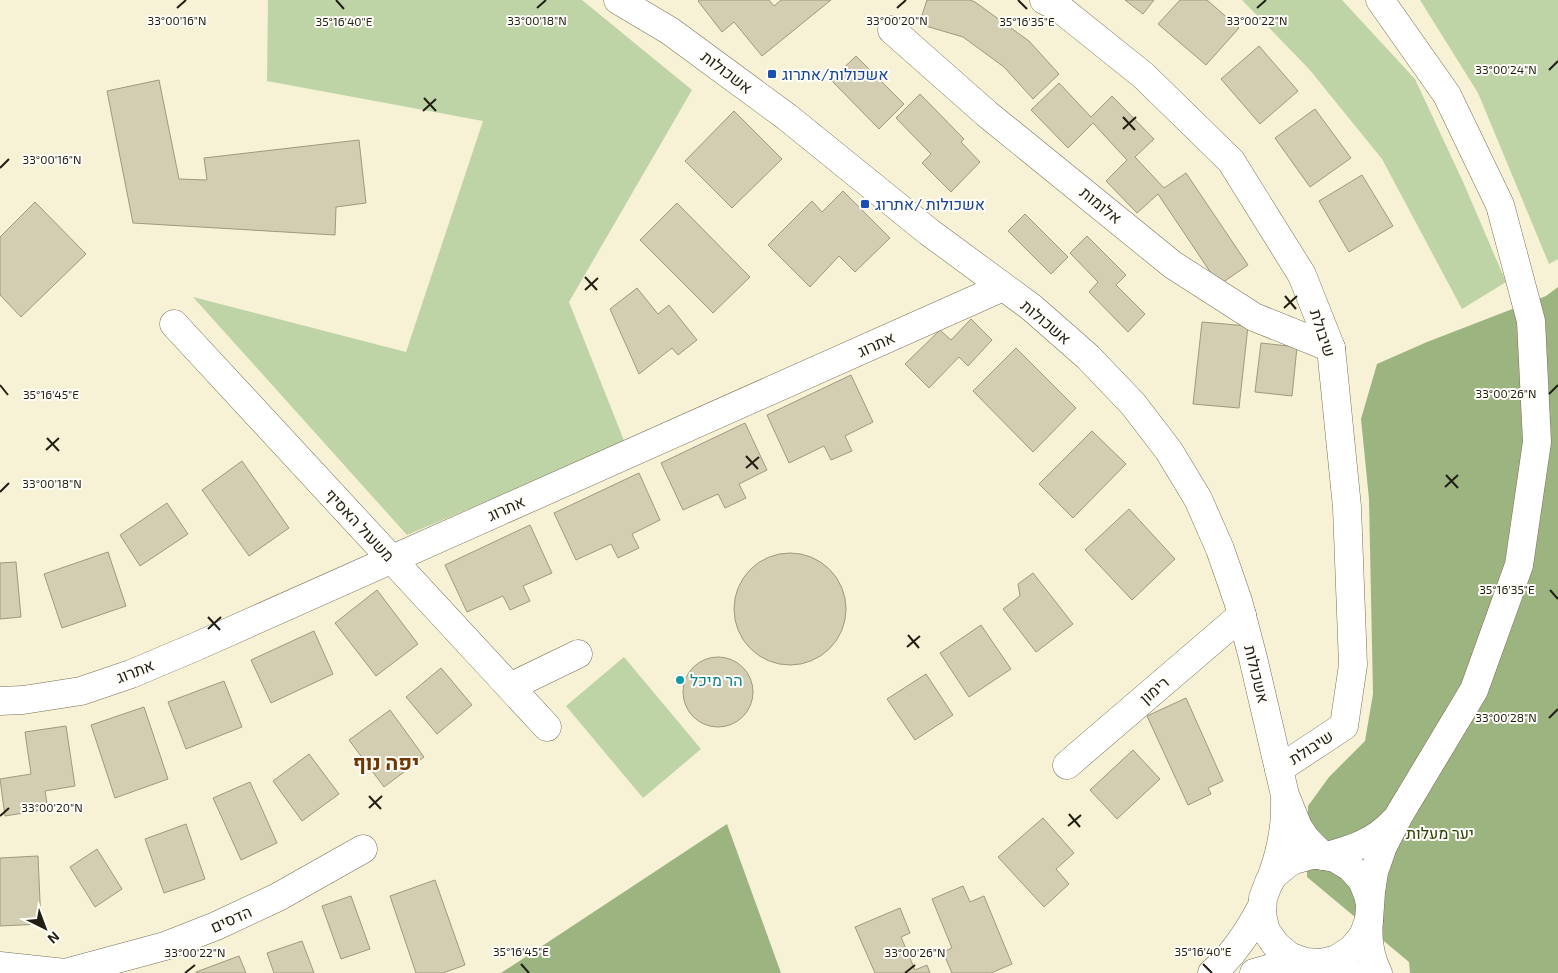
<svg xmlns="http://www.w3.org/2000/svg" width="1558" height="973" font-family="'Exo 2',Heebo,sans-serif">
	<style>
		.green { fill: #bed4a7 }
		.forest { fill: #9cb480 }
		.building { fill: #d3cdb1; stroke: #9e997f }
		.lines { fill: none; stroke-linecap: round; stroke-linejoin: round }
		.street-casing { stroke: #767158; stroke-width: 29 }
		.secondary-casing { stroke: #767158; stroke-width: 29 }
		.street { stroke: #fff; stroke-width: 28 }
		.secondary { stroke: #fff; stroke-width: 28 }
		.ticks { fill: none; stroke: #211e14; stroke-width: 2 }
		.transit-dot { fill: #1a4fb4; stroke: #fffdf8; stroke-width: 2 }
		.culture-dot { fill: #0f9aa8; stroke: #fffdf8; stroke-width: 2 }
		.labels { text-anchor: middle; stroke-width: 4; stroke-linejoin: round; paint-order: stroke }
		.street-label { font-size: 16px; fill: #211e14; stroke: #fffdf8 }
		.transit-label { font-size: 16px; fill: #164399; stroke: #fffdf8; text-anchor: start }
		.culture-label { font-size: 16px; fill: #0d838f; stroke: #fffdf8; text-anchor: start }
		.park-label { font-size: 16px; fill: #2c4207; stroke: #fffdf8 }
		.district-label { font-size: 21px; font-weight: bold; fill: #713700; stroke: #fffdf8 }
		.ticks-label { font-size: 12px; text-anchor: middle; fill: #211e14; stroke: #fffdf8; stroke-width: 4; stroke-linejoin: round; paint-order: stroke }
	</style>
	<rect width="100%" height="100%" fill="#f7f1d5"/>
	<g class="green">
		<path d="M268 0H582L692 90 569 302 625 443 407 535 193 297 406 352 483 121 267 81Z"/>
		<path d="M1242 0H1342L1415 79 1464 184 1506 282 1462 309 1382 159 1309 69Z"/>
		<path d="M1420 0H1558V259L1549 264 1478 93Z"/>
		<path d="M624 657 701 749 643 798 566 706Z"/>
	</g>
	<g class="forest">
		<path d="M1558 287V973H1410L1409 962 1307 877 1308 806 1329 777 1365 741 1373 694 1369 499 1361 419 1377 364 1427 342 1546 296Z"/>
		<path d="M727 824 781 973H501Z"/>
	</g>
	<g class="building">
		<path d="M699 0H769L774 6 781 0H831L762 56 734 22 722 32 698 1Z"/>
		<path d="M927 0H970L975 2 1029 41 1059 74 1033 99 1004 67 963 37 919 24Z"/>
		<path d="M1125 0H1154L1143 14Z"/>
		<path d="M1180 0H1207L1239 28 1206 65 1158 24Z"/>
		<path d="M1259 46 1298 91 1260 124 1221 79Z"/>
		<path d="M856 56 904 104 879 129 831 80Z"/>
		<path d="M159 80 179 179 207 180 204 158 359 140 366 203 336 207 335 235 133 223 107 91Z"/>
		<path d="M1059 83 1091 117 1112 96 1154 139 1135 157 1164 188 1186 173 1248 265 1219 285 1158 194 1137 213 1106 181 1127 160 1093 123 1068 148 1031 110Z"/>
		<path d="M920 94 964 139 961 142 980 162 951 192 922 163 931 154 896 118Z"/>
		<path d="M1315 109 1351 158 1310 187 1275 138Z"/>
		<path d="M734 111 782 159 732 208 685 161Z"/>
		<path d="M1362 175 1393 226 1349 252 1319 201Z"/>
		<path d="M843 191 890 238 855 272 839 256 810 287 768 245 812 201 822 212Z"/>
		<path d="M35 202 86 254 21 317 0 295V237Z"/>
		<path d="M677 203 750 277 713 313 640 240Z"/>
		<path d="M1025 214 1068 257 1051 274 1008 231Z"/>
		<path d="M1087 236 1126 275 1116 285 1145 314 1128 332 1089 292 1098 282 1070 253Z"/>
		<path d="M637 288 658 314 669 305 697 340 678 355 672 348 639 374 610 309Z"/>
		<path d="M971 319 992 340 968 366 959 357 929 388 905 364 940 330 951 340Z"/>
		<path d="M1202 322 1248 326 1239 408 1193 404Z"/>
		<path d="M1261 343 1297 347 1292 396 1255 392Z"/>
		<path d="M1016 348 1076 408 1033 452 973 391Z"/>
		<path d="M851 375 873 422 845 436 852 451 831 460 824 446 789 463 767 415Z"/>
		<path d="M745 423 767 470 739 484 746 498 725 508 718 494 683 510 661 463Z"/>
		<path d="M1092 431 1126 464 1073 518 1039 484Z"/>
		<path d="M242 461 289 528 249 556 202 490Z"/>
		<path d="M639 473 660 520 632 534 639 548 618 558 611 544 576 560 554 513Z"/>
		<path d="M167 503 188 534 140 566 120 535Z"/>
		<path d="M1129 509 1175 559 1132 600 1085 550Z"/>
		<path d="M530 525 552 573 523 586 530 601 510 610 503 596 467 612 445 565Z"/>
		<path d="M108 552 126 606 62 628 44 574Z"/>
		<circle cx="790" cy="609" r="56"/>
		<path d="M16 562 21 617 0 619V563Z"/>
		<path d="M1033 573 1073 624 1036 652 1003 609 1020 596 1018 584Z"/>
		<path d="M377 590 418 644 376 676 335 623Z"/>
		<path d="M981 625 1011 669 969 697 940 653Z"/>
		<path d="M314 631 333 674 271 703 251 660Z"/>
		<circle cx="718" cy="692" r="35"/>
		<path d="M441 668 472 705 437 734 406 697Z"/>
		<path d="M926 674 953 715 915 740 887 699Z"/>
		<path d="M224 681 242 727 186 749 168 702Z"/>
		<path d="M1186 698 1223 781 1208 788 1211 794 1188 805 1147 716Z"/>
		<path d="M144 707 168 779 115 798 91 725Z"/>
		<path d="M390 710 424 757 384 787 349 740Z"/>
		<path d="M66 726 75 786 45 791 48 809 5 816 0 779 31 774 25 732Z"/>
		<path d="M1133 750 1160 779 1117 819 1090 790Z"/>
		<path d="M309 754 339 794 302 821 273 781Z"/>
		<path d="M250 782 277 843 241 860 213 798Z"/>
		<path d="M1043 818 1074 853 1056 869 1069 884 1044 907 998 857Z"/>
		<path d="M186 824 205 879 164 893 145 839Z"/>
		<path d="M97 849 122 889 95 907 70 867Z"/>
		<path d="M38 856 41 924 0 926V858Z"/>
		<path d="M435 880 465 965 443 973H416L390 896Z"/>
		<path d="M963 886 970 902 984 896 1012 964 991 973H952L943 952 952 948 932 899Z"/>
		<path d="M351 896 370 949 341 959 322 906Z"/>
		<path d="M900 908 910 933 901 937 915 970 927 965 930 973H875L855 927Z"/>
		<path d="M302 941 314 973H274L267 953Z"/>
		<path d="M239 956 246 973H196V972Z"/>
	</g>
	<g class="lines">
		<defs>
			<g id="street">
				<path d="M1044 0 1058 7 1144 76 1231 161 1302 275 1331 348 1347 507 1353 665 1344 726 1279 769"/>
				<path d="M892 30 987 114 1173 265 1254 317 1331 348"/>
				<path d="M174 324 547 727"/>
				<path d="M510 687 578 654"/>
				<path d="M0 701 23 700 81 691 131 674 195 647 1003 287"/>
				<path d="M1067 765 1242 615"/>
				<path d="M1369 920C1367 939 1369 955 1378 973"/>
				<path d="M1321 963 1350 973"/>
				<path d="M0 966 65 973 165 946 216 926 278 897 363 849"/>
			</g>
			<g id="secondary">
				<path d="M618 0 670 31 787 117 929 232 1031 307 1088 357 1133 404 1169 451 1198 499 1220 549 1238 601 1253 658 1285 795 1298 827 1306 839 1323 856"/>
				<path d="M1327 856C1352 849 1375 842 1393 822"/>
				<path d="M1270 881C1280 855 1286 829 1285 801"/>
				<path d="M1370 904 1368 895 1362 880 1350 867 1335 858 1319 855H1311L1294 860 1287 864 1274 875 1269 882 1263 898 1262 915 1266 931 1276 945 1289 956 1305 962 1321 963 1337 959 1352 949 1363 936 1369 920 1371 892 1374 872 1383 846 1399 815 1474 690 1519 565 1537 442 1531 321 1500 205 1447 95 1380 0"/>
				<path d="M1212 973C1234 955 1249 931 1262 906"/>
				<path d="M1254 973 1282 965 1309 963"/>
			</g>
		</defs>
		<use href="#street" class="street-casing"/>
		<use href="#secondary" class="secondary-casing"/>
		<use href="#street" class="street"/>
		<use href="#secondary" class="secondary"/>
	</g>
	<path class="ticks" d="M336 0 344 9M1018 0 1027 9M177 8 186 0M537 8 546 0M897 8 906 0M1257 8 1266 0M1549 70 1558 61M424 98 436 111M423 111 436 99M1123 117 1135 130M1123 129 1136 117M0 168 9 159M585 277 597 290M585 290 598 278M1285 296 1296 309M1284 308 1297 296M0 385 8 395M1549 394 1558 385M47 438 59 451M46 450 59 438M746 456 758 469M746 468 759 457M1446 475 1458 488M1445 487 1458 475M0 492 9 483M1550 590 1558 599M208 617 220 630M208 629 221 617M908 635 919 648M907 647 920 636M1549 718 1558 709M369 796 381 809M369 808 382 796M1069 814 1080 827M0 816 9 808M1068 826 1081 815M521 964 529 973M1203 964 1212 973M185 973 195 965M905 973 915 965"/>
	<g class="transit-dot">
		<rect x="767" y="69" width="10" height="10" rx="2.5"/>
		<rect x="860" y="199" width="10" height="10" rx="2.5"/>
	</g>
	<circle class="culture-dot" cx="680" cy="680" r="5"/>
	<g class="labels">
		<g class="street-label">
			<text transform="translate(727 72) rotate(37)" y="6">אשכולות</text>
			<text transform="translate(1101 205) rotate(39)" y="6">אלומות</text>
			<text transform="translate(1046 322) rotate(40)" y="6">אשכולות</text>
			<text transform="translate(1323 333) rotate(72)" y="6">שיבולת</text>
			<text transform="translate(876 344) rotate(-24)" y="6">אתרוג</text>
			<text transform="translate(506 508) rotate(-24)" y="6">אתרוג</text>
			<text transform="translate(360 525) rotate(47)" y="6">משעול האסיף</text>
			<text transform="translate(135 671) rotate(-21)" y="6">אתרוג</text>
			<text transform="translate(1257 674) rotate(76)" y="6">אשכולות</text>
			<text transform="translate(1154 690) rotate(-41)" y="6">רימון</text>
			<text transform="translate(1311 747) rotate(-33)" y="6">שיבולת</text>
			<text transform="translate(231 919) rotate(-24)" y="6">הדסים</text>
		</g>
		<g class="transit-label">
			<text x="782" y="80">אשכולות/אתרוג</text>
			<text x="875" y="210">אשכולות /אתרוג</text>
		</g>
		<g class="culture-label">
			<text x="690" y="686">הר מיכל</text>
		</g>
		<g class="park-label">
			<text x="1440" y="839">יער מעלות</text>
		</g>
		<g class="district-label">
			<text x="386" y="770">יפה נוף</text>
		</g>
	</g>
	<g class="ticks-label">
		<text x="177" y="25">33°00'16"N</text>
		<text x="537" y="25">33°00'18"N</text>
		<text x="897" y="25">33°00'20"N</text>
		<text x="1257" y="25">33°00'22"N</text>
		<text x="344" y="26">35°16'40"E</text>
		<text x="1027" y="26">35°16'35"E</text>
		<text x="1506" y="74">33°00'24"N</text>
		<text x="52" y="164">33°00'16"N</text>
		<text x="1506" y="398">33°00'26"N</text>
		<text x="51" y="399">35°16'45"E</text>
		<text x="52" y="488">33°00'18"N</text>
		<text x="1507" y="594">35°16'35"E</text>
		<text x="1506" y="722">33°00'28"N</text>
		<text x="52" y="812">33°00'20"N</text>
		<text x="521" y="956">35°16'45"E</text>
		<text x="1203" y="956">35°16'40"E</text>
		<text x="195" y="957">33°00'22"N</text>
		<text x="915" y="957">33°00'26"N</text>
	</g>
	<g transform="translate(45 928) rotate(138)" stroke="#fffdf8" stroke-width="4" paint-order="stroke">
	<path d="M0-4L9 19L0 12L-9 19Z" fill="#211e14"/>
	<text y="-8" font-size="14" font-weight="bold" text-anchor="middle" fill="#211e14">N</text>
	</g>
</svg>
